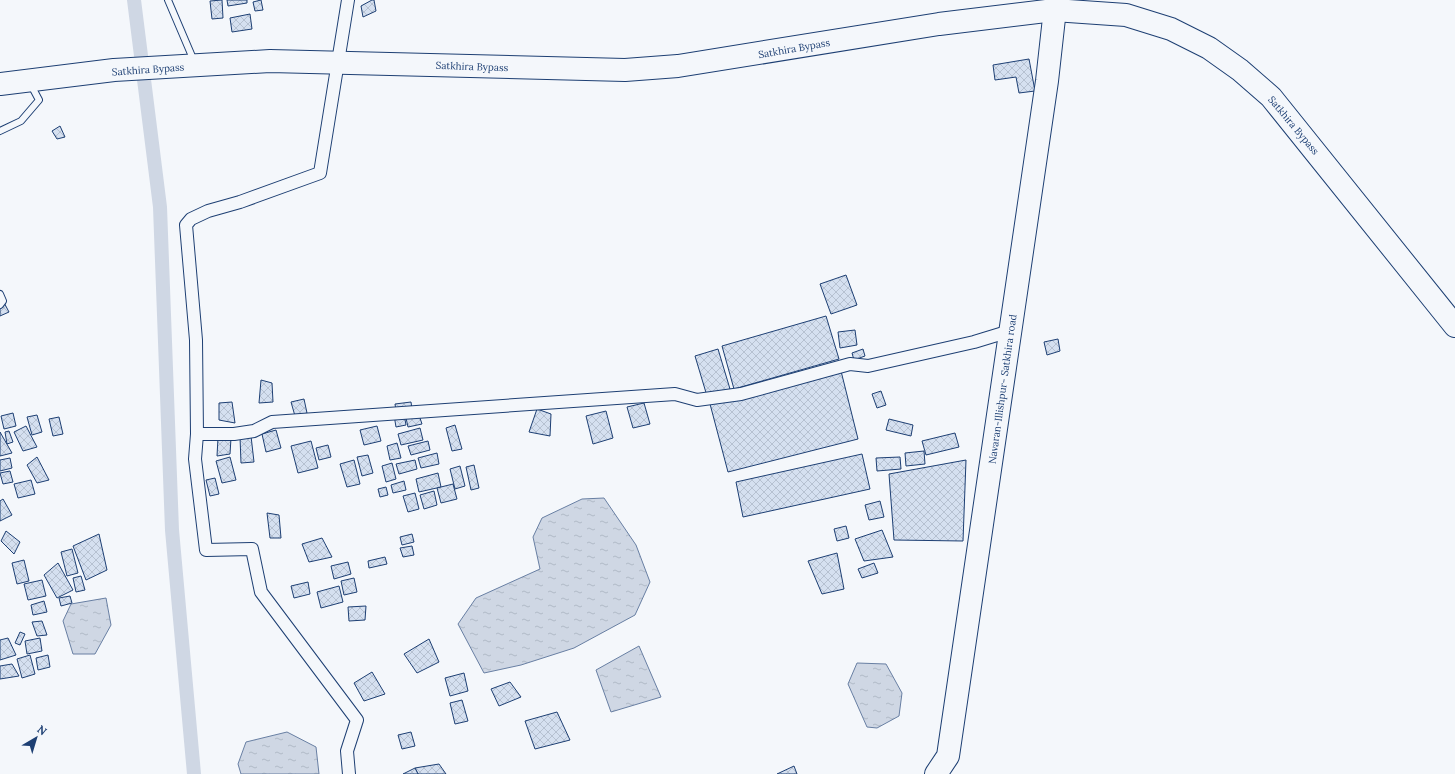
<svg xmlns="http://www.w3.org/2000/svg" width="1455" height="774" font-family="Lora,serif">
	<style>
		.water { fill: url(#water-ripples); stroke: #687fa3 }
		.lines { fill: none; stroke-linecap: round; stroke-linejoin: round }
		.canal { stroke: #cfd7e4; stroke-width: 14 }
		.building { fill: url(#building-cross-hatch); stroke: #1d3f73 }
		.lane-casing { stroke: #1d3f73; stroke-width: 8 }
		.street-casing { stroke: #1d3f73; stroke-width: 14 }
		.highway-casing { stroke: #1d3f73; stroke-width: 24 }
		.lane { stroke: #f4f7fb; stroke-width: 6 }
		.street { stroke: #f4f7fb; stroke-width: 12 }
		.highway { stroke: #f4f7fb; stroke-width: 22 }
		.labels { text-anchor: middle; stroke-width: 3; stroke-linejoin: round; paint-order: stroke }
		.street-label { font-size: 10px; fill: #1d3f73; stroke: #f4f7fb }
	</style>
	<defs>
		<pattern id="water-ripples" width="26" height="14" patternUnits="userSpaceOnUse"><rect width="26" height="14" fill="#cfd7e4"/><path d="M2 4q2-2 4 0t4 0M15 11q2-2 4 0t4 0" fill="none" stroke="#b1bac7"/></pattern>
		<pattern id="building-cross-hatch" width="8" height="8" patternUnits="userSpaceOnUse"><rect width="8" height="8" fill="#d5e0f0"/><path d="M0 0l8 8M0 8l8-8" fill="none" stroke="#b6c1d1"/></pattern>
	</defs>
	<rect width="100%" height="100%" fill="#f4f7fb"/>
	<g class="water">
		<path d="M604 498 636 545 650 582 635 615 574 648 521 665 484 673 458 624 476 598 540 569 533 537 542 518 582 499Z"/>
		<path d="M106 598 111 625 95 654H73L63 621 71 604Z"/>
		<path d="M639 646 661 697 611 712 596 670Z"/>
		<path d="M857 663 886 664 902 693 899 716 877 728 867 727 848 684Z"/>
		<path d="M287 732 316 747 319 774H241L238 764 246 742Z"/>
	</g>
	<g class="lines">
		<path class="canal" d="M134 0 160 207 172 530 194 774"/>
	</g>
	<g class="building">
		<path d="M222 0 223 18 212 19 210 1Z"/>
		<path d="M227 0H247V3L228 6Z"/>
		<path d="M261 0 263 10 255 11 253 2Z"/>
		<path d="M372 0H374L376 11 363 17 361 6Z"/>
		<path d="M250 14 252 29 232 32 230 18Z"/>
		<path d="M1029 59 1035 91 1019 93 1016 77 995 80 993 65Z"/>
		<path d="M60 126 65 137 57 139 52 131Z"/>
		<path d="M846 275 857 305 831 314 820 284Z"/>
		<path d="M0 295 9 312 0 316Z"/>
		<path d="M826 316 839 359 734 389 722 346Z"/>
		<path d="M855 330 857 345 840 348 838 332Z"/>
		<path d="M1058 339 1060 351 1047 355 1044 342Z"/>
		<path d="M718 349 730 389 707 396 695 356Z"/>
		<path d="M863 349 865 356 854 360 852 353Z"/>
		<path d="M841 371 858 439 728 472 710 404Z"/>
		<path d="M261 380 272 383 273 402 259 403Z"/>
		<path d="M881 391 886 405 877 408 872 394Z"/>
		<path d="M304 399 307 413 295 416 291 402Z"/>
		<path d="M232 402 235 423 219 420V403Z"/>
		<path d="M411 402 412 409 396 411 395 404Z"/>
		<path d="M644 403 650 424 633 428 627 407Z"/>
		<path d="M537 409 551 414 550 436 529 432Z"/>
		<path d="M606 411 613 438 593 444 586 416Z"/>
		<path d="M13 413 16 426 4 429 1 416Z"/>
		<path d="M404 414 406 425 396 427 394 415Z"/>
		<path d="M37 415 42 432 32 435 27 417Z"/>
		<path d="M419 415 422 424 408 427 406 418Z"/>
		<path d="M59 417 63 434 53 436 49 419Z"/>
		<path d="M889 419 913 425 911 436 886 430Z"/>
		<path d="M455 425 462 449 452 451 446 428Z"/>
		<path d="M26 426 37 447 23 451 14 432Z"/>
		<path d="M377 426 381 441 364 445 360 430Z"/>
		<path d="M420 428 423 440 401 445 398 434Z"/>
		<path d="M276 430 281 448 266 452 262 434Z"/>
		<path d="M9 431 13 442 7 444 5 432Z"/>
		<path d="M0 432 12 453 0 456Z"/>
		<path d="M955 433 959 447 926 455 922 441Z"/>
		<path d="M251 436 254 462 241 463 240 437Z"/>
		<path d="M218 438H231L230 454 217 456Z"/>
		<path d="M311 441 318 468 298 473 291 446Z"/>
		<path d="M428 441 430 450 411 455 408 446Z"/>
		<path d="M397 443 401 458 390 460 387 446Z"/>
		<path d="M328 445 331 457 319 460 316 448Z"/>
		<path d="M924 451 925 464 906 466 905 453Z"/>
		<path d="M437 453 439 464 421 468 418 458Z"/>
		<path d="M862 454 870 489 743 517 736 482Z"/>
		<path d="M368 455 373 473 362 476 357 457Z"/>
		<path d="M37 457 49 480 37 483 27 465Z"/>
		<path d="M230 457 236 480 222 483 216 461Z"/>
		<path d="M900 457 901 469 877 471 876 458Z"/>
		<path d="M10 458 12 468 0 471V460Z"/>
		<path d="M354 460 360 484 347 487 340 464Z"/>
		<path d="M415 460 417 469 399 474 396 464Z"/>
		<path d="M966 460 963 541 894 540 889 474Z"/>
		<path d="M392 463 396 479 386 482 382 466Z"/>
		<path d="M474 465 479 488 471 490 466 467Z"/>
		<path d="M460 466 465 486 455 489 450 469Z"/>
		<path d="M10 471 13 482 3 484 0 473Z"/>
		<path d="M438 473 441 487 419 492 416 479Z"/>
		<path d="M215 478 219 494 210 496 206 480Z"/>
		<path d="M31 480 35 494 18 498 14 484Z"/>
		<path d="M404 481 406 490 393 493 391 485Z"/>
		<path d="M453 484 457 499 441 503 437 488Z"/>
		<path d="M386 487 388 495 380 497 378 489Z"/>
		<path d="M434 491 437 505 424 509 420 495Z"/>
		<path d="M415 493 419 509 408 512 403 496Z"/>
		<path d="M3 499 12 515 0 521V501Z"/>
		<path d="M880 501 884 517 869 520 865 505Z"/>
		<path d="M267 513 279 515 281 538H270Z"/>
		<path d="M846 526 849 538 837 541 834 529Z"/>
		<path d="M882 530 893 557 864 561 855 539Z"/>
		<path d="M6 531 20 542 14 554 1 541Z"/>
		<path d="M99 534 107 570 86 580 73 546Z"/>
		<path d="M412 534 414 542 402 545 400 537Z"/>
		<path d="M322 538 332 557 309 562 302 544Z"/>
		<path d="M412 546 414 555 403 557 400 548Z"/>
		<path d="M72 549 78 573 67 576 61 552Z"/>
		<path d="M837 553 844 589 822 594 808 561Z"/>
		<path d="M385 557 387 564 369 568 368 561Z"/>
		<path d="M24 560 29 581 17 584 12 563Z"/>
		<path d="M348 562 351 574 334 579 331 566Z"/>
		<path d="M58 563 73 590 57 598 44 575Z"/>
		<path d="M874 563 878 573 862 578 858 569Z"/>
		<path d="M81 576 85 590 76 592 73 578Z"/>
		<path d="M354 578 357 592 344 595 341 581Z"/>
		<path d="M42 580 46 596 28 600 24 584Z"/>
		<path d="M308 582 310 594 294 598 291 586Z"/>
		<path d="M339 586 343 602 321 608 317 592Z"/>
		<path d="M70 596 72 603 61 606 59 598Z"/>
		<path d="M44 601 47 612 33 615 31 605Z"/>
		<path d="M366 606 365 620 349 621 348 607Z"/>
		<path d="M42 621 47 635 37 636 32 622Z"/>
		<path d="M20 632 25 634 20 645 15 643Z"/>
		<path d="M8 638 16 655 0 660V640Z"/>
		<path d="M40 638 42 651 27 654 25 641Z"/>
		<path d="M429 639 439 662 417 673 404 654Z"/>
		<path d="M30 655 35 674 22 678 17 659Z"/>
		<path d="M48 655 50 667 38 670 36 658Z"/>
		<path d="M12 664 19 676 0 679V666Z"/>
		<path d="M372 672 385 694 364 701 354 683Z"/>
		<path d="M464 673 468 691 450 696 445 678Z"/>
		<path d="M510 682 521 697 499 706 491 689Z"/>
		<path d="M462 700 468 721 455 724 450 703Z"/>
		<path d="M557 712 570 740 535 749 525 721Z"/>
		<path d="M411 732 415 746 402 749 398 735Z"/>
		<path d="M439 764 446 774H418L415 768Z"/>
		<path d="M794 766 797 774H777Z"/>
		<path d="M415 768 418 774H403Z"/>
	</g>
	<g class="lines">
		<defs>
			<g id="lane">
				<path d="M168 0 194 61"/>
				<path d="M0 131 21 121 39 100 31 85"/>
				<path d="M0 294 3 301 0 305"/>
			</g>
			<g id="street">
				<path d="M348 0 320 173 240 202 208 211 191 219 186 225 196 340 197 434 195 459 206 550 252 549 261 592 357 720 347 751 349 774"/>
				<path d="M197 434H234L254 431 272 422 675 394 697 400 741 394 850 364 868 366 974 342 1010 331"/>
			</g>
			<g id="highway">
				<path d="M0 84 114 70 270 61 625 70 678 66 939 24 1054 10 1126 15 1171 29 1209 48 1240 70 1271 97 1455 326"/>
				<path d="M936 774 948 756 1047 81 1056 0"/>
			</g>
		</defs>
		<use href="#lane" class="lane-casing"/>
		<use href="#street" class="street-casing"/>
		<use href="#highway" class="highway-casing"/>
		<use href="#lane" class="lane"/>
		<use href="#street" class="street"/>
		<use href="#highway" class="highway"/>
	</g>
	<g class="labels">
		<g class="street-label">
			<text transform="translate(794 48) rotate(-10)" y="4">Satkhira Bypass</text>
			<text transform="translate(472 66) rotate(2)" y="4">Satkhira Bypass</text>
			<text transform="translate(148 69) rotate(-4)" y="4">Satkhira Bypass</text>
			<text transform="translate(1294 125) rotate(50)" y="4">Satkhira Bypass</text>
			<text transform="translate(1002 389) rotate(-82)" y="4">Navaran-Illishpur- Satkhira road</text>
		</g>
	</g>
	<g transform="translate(36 738) rotate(38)" stroke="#f4f7fb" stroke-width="3" paint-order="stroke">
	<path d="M0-3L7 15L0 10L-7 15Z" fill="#1d3f73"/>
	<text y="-6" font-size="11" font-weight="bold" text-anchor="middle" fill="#1d3f73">N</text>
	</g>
</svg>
